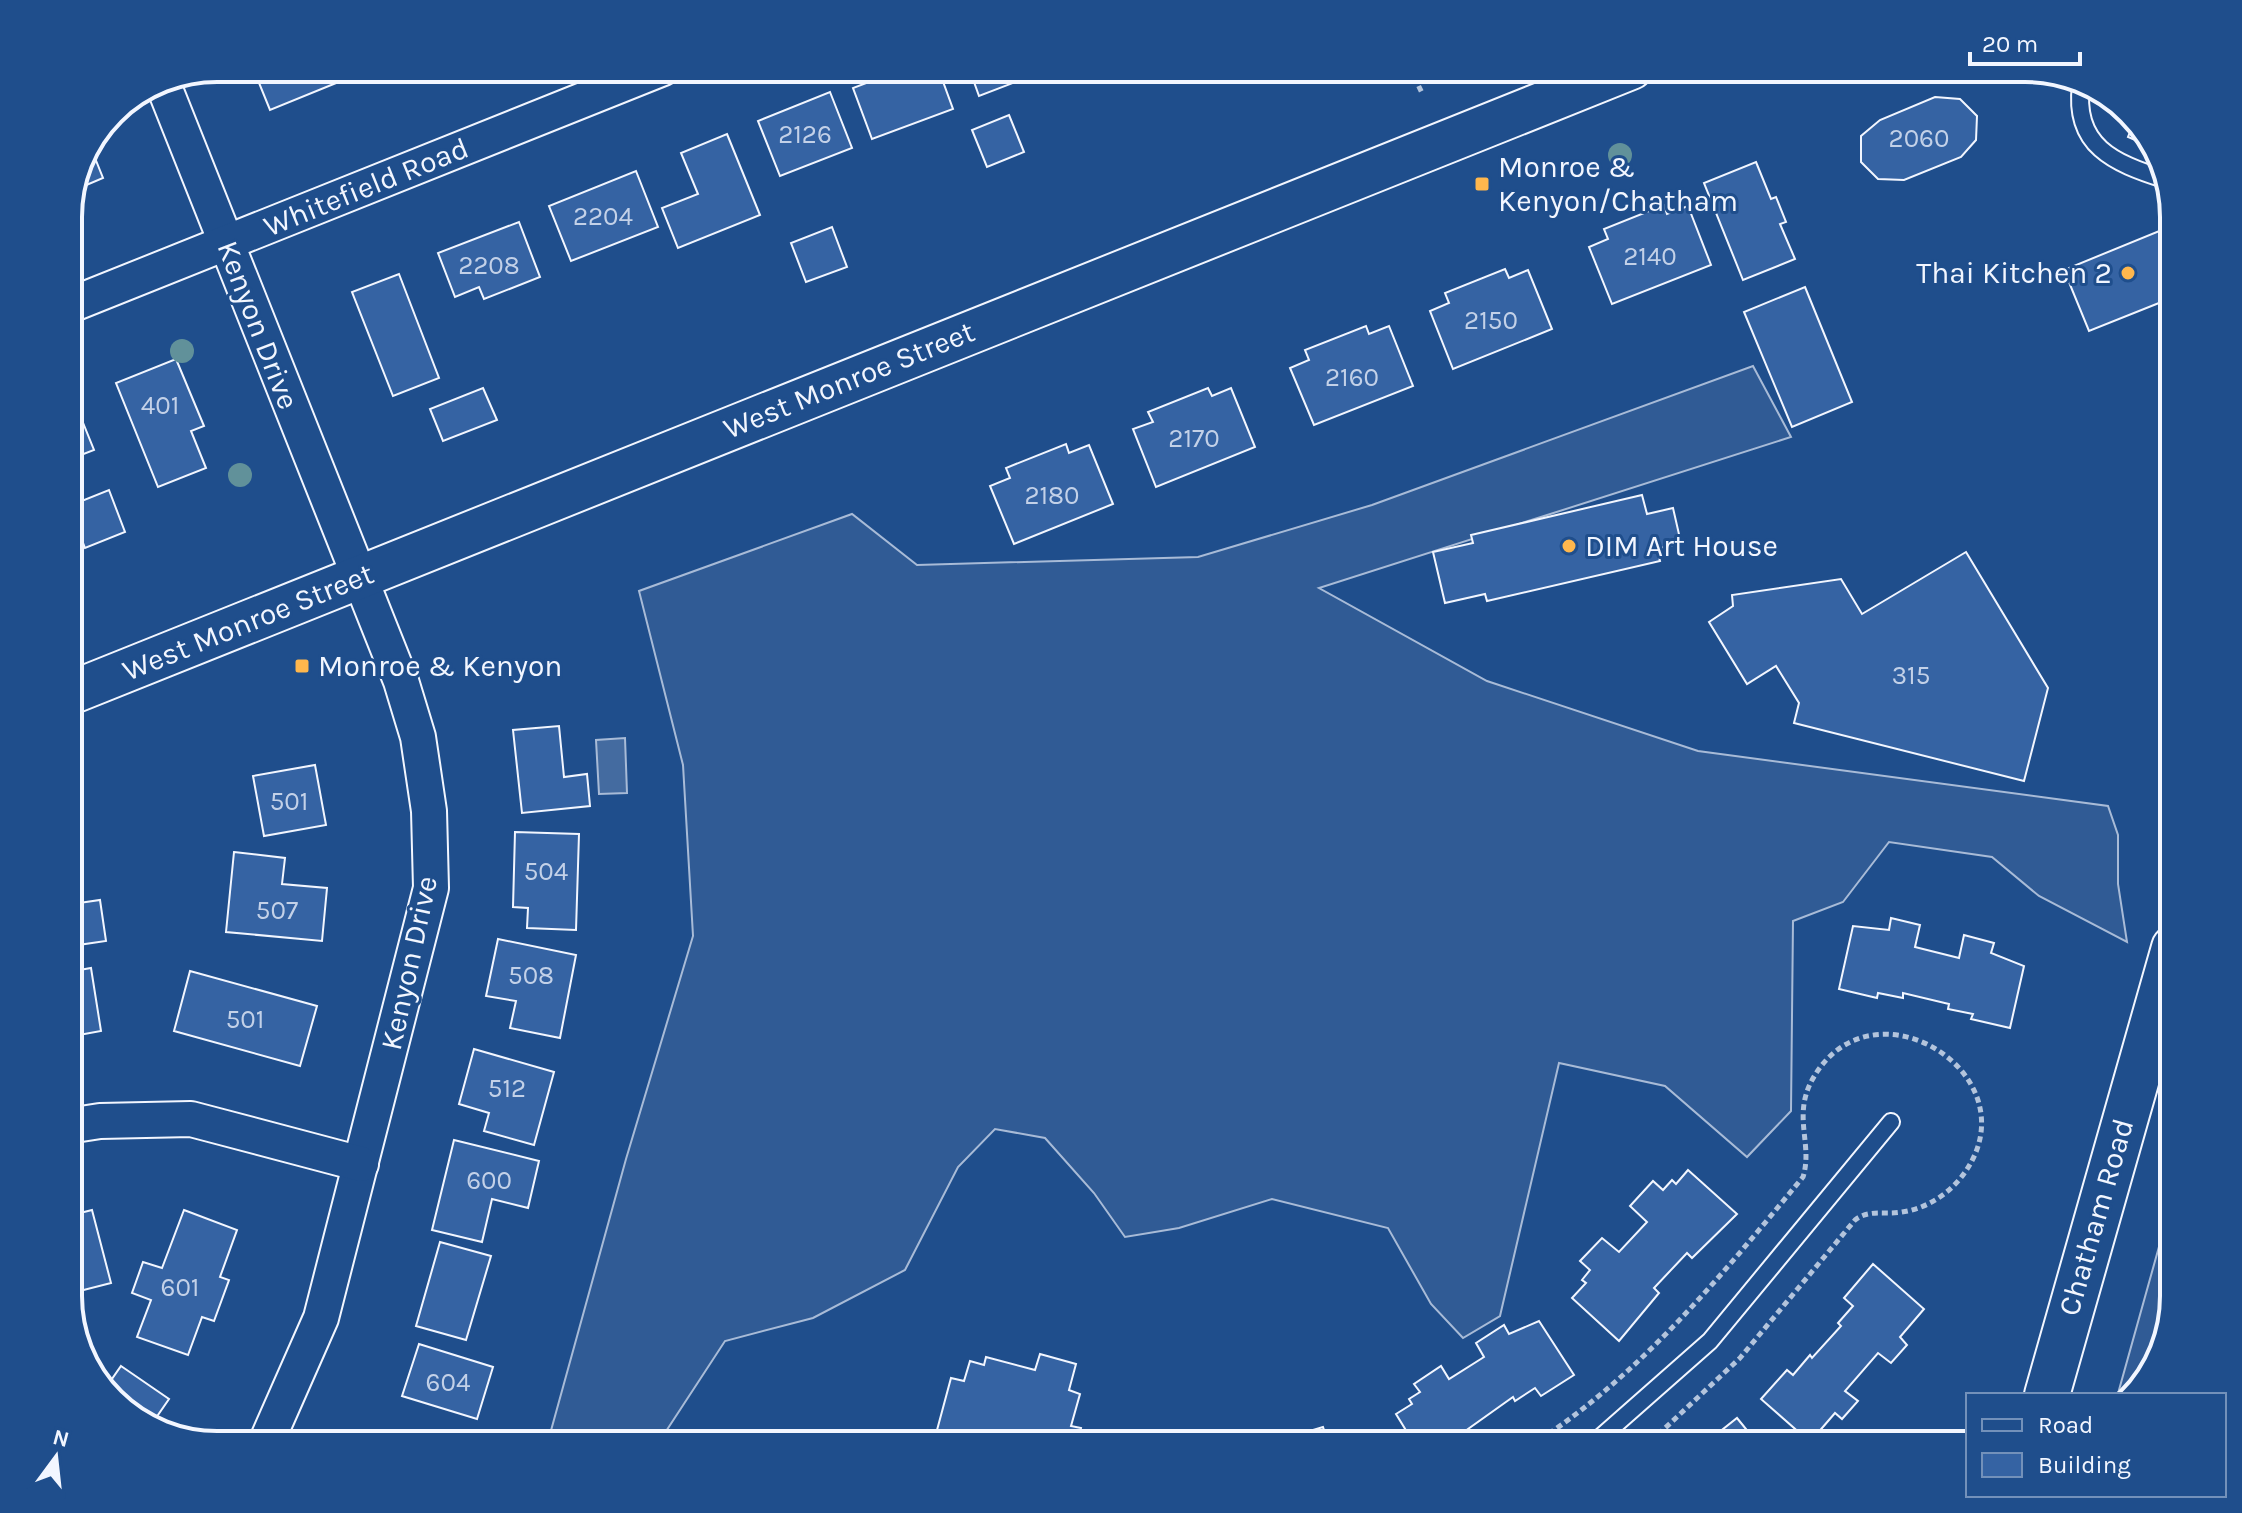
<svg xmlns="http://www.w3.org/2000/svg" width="2242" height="1513" font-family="Karla,sans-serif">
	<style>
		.built { fill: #305b95; stroke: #a8bbd7; stroke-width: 2 }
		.water { fill: #446ba0; stroke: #a8bbd7; stroke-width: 2 }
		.building { fill: #3563a3; stroke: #f2f6ff; stroke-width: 2 }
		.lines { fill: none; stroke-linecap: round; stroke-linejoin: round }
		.service-casing { stroke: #f2f6ff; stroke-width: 20 }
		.minor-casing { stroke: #f2f6ff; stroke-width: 38 }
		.tertiary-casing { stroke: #f2f6ff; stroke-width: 46 }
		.secondary-casing { stroke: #f2f6ff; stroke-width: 48 }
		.path { stroke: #b3c4dc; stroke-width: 5; stroke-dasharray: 6 4; stroke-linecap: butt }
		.service { stroke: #1f4e8c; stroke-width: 16 }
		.minor { stroke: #1f4e8c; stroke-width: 34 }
		.tertiary { stroke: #1f4e8c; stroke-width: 42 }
		.secondary { stroke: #1f4e8c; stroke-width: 44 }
		.tree { fill: #61919a }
		.poi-dot { fill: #ffb74d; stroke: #1f4e8c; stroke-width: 3 }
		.labels { text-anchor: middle; stroke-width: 6; stroke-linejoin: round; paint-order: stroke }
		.number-label { font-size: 26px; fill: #c3d1e8 }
		.poi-label { font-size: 30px; fill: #f2f6ff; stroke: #1f4e8c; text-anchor: start }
		.street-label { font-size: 30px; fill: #f2f6ff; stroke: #1f4e8c }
		.rim { fill: none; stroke: #f2f6ff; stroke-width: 4 }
	</style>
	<rect width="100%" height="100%" fill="#1f4e8c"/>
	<g class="built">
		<path d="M1753 366 1791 437 1319 588 1487 681 1698 751 2108 806 2118 835V884L2127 942 2039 896 1992 857 1889 842 1843 902 1793 921 1791 1111 1747 1157 1665 1086 1559 1063 1500 1316 1463 1338 1431 1304 1388 1228 1272 1199 1179 1228 1125 1237 1094 1193 1045 1138 995 1129 958 1167 905 1270 813 1318 725 1341 657 1445H547L626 1159 693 936 683 765 639 591 852 514 917 565 1198 557 1372 505Z"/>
		<path d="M2174 1193V1297L2149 1379 2134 1392 2119 1390Z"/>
	</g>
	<path class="water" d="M625 738 627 793 599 794 596 740Z"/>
	<g class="building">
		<path d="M253 68H373L270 110Z"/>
		<path d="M928 68H938L953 109 872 139 853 88 895 72 898 79Z"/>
		<path d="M969 68H1049V69L979 96Z"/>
		<path d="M830 92 852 148 780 176 758 121Z"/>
		<path d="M1935 97 1960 99 1977 116 1976 140 1961 157 1904 180 1878 179 1861 162V136L1880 120Z"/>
		<path d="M1009 115 1024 152 987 167 972 130Z"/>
		<path d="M2134 122 2154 143 2156 149 2128 137Z"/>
		<path d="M727 134 760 215 678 248 662 208 698 194 681 153Z"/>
		<path d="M93 153 103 178 77 189Z"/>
		<path d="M1756 162 1771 199 1776 197 1786 222 1780 224 1795 259 1743 280 1704 183Z"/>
		<path d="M636 171 658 227 571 261 549 206Z"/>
		<path d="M1664 205 1667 214 1688 206 1711 265 1612 304 1589 247 1608 239 1604 229Z"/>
		<path d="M519 222 540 277 484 299 479 287 455 297 438 253Z"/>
		<path d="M2174 225V297L2089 331 2064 270Z"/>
		<path d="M832 227 847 267 806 282 791 243Z"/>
		<path d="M1505 269 1509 278 1528 270 1552 329 1453 369 1430 311 1449 303 1445 293Z"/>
		<path d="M399 274 439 378 393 396 352 292Z"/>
		<path d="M1805 287 1852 402 1792 427 1744 312Z"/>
		<path d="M1366 326 1369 334 1389 326 1413 386 1314 425 1290 368 1309 360 1305 350Z"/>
		<path d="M176 359 204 426 191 431 206 468 158 487 116 383Z"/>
		<path d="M483 388 497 420 443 441 430 409Z"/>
		<path d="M1208 388 1212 396 1231 388 1255 447 1156 487 1133 429 1153 422 1148 412Z"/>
		<path d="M73 398 94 450 68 460V400Z"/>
		<path d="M1066 444 1069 453 1089 445 1113 504 1014 544 990 486 1010 478 1006 468Z"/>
		<path d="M109 490 125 532 85 548 69 506Z"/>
		<path d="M1642 495 1647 514 1673 508 1681 543 1657 549 1660 561 1487 601 1485 594 1445 603 1433 552 1473 543 1471 535Z"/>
		<path d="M1966 552 2048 688 2024 781 1794 723 1799 703 1776 666 1747 684 1709 622 1733 606 1732 595 1841 579 1862 614Z"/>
		<path d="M559 726 564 777 587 774 590 806 522 813 513 730Z"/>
		<path d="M315 765 326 825 264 836 253 776Z"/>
		<path d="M515 832 579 834 576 930 527 928 528 908 513 907Z"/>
		<path d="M234 852 285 858 282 884 327 888 322 941 226 932Z"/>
		<path d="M100 900 106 941 78 945 72 904Z"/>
		<path d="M1891 918 1920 925 1915 947 1959 958 1964 935 1994 943 1991 953 2024 966 2010 1028 1971 1019 1973 1014 1948 1009 1949 1004 1903 993V998L1878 993 1877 998 1839 989 1853 926 1889 930Z"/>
		<path d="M498 939 576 955 560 1038 510 1028 516 1001 486 996Z"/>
		<path d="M91 968 101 1031 68 1037V972Z"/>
		<path d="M190 971 317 1006 300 1066 174 1031Z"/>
		<path d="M474 1049 554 1072 534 1145 484 1131 489 1113 459 1104Z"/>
		<path d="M454 1140 539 1161 528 1208 492 1199 482 1242 432 1230Z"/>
		<path d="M1688 1170 1737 1214 1692 1258 1687 1253 1654 1288 1659 1293 1619 1341 1572 1298 1586 1283 1582 1280 1590 1270 1580 1261 1602 1238 1619 1252 1647 1222 1630 1206 1653 1181 1663 1190 1672 1180 1676 1184Z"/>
		<path d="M92 1210 111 1283 68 1294V1216Z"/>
		<path d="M184 1210 237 1230 220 1277 229 1280 214 1321 202 1317 188 1355 137 1337 151 1300 132 1293 143 1262 162 1268Z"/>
		<path d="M440 1242 491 1256 466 1340 416 1326Z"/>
		<path d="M1873 1264 1924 1309 1900 1337 1907 1345 1891 1363 1878 1353 1845 1391 1858 1401 1842 1419 1835 1413 1810 1442 1761 1399 1787 1370 1793 1375 1810 1355 1812 1358 1841 1326 1838 1323 1853 1306 1844 1298Z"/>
		<path d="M1539 1321 1574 1375 1541 1396 1535 1388 1515 1401 1513 1397 1454 1439 1458 1445H1415L1396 1414 1412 1404 1409 1399 1420 1392 1414 1384 1441 1366 1449 1379 1484 1357 1476 1343 1504 1325 1509 1334Z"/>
		<path d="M419 1344 493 1367 477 1419 402 1396Z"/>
		<path d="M1040 1354 1076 1364 1069 1390 1080 1394 1071 1426 1081 1428 1077 1445H933L951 1378 964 1381 970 1361 984 1365 986 1357 1035 1370Z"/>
		<path d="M121 1366 169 1399 151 1425 134 1420 105 1389Z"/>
		<path d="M1737 1418 1759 1445H1703Z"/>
		<path d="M1323 1427 1326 1436 1340 1432 1341 1437 1360 1431 1364 1445H1296L1293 1436Z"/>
	</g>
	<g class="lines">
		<defs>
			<g id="service">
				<path d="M2081 85C2073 146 2114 163 2164 179"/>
				<path d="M1592 1445 1710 1341 1891 1122"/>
			</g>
			<g id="minor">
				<path d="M161 79 401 681 418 737 429 811 431 888 321 1318 265 1445"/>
				<path d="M68 306 663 68"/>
				<path d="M68 1126 100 1121 191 1119 361 1164"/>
			</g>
			<path id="tertiary" d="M68 694 1631 68"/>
			<path id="secondary" d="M2047 1395 2174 948"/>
		</defs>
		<use href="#service" class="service-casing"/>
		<use href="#minor" class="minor-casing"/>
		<use href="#tertiary" class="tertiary-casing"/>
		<use href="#secondary" class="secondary-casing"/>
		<g class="path">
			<path d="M1410 68 1422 93"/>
			<path d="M1532 1445C1642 1374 1721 1276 1803 1177 1813 1145 1793 1118 1811 1082 1870 969 2043 1079 1959 1180 1944 1197 1924 1209 1902 1212 1885 1215 1869 1209 1855 1220L1740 1358 1647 1445"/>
		</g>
		<use href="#service" class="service"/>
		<use href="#minor" class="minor"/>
		<use href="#tertiary" class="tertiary"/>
		<use href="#secondary" class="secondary"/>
	</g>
	<g class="tree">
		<circle cx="1620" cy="155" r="12"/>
		<circle cx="182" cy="351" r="12"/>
		<circle cx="240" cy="475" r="12"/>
	</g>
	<g class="poi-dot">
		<rect x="1474" y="176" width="16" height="16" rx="4"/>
		<circle cx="2128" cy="273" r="8"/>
		<circle cx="1569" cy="546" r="8"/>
		<rect x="294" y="658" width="16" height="16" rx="4"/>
	</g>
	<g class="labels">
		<g class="number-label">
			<text x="805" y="143">2126</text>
			<text x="1919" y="147">2060</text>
			<text x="603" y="225">2204</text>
			<text x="1650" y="265">2140</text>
			<text x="489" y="274">2208</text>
			<text x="1491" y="329">2150</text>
			<text x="1352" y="386">2160</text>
			<text x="160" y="414">401</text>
			<text x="1194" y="447">2170</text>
			<text x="1052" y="504">2180</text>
			<text x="1911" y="684">315</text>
			<text x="289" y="810">501</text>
			<text x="546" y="880">504</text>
			<text x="277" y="919">507</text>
			<text x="531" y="984">508</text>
			<text x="245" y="1028">501</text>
			<text x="507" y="1097">512</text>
			<text x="489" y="1189">600</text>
			<text x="180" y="1296">601</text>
			<text x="448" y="1391">604</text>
		</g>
		<g class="poi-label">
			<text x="1498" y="177">Monroe &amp;<tspan x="1498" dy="34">Kenyon/Chatham</tspan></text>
			<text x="2112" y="283" text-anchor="end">Thai Kitchen 2</text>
			<text x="1585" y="556">DIM Art House</text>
			<text x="318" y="676">Monroe &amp; Kenyon</text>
		</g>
		<g class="street-label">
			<text transform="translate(366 187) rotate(-22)" y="10">Whitefield Road</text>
			<text transform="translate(258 325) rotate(69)" y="10">Kenyon Drive</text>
			<text transform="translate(849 380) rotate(-22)" y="10">West Monroe Street</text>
			<text transform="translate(248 622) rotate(-22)" y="10">West Monroe Street</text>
			<text transform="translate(409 963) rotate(-78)" y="10">Kenyon Drive</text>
			<text transform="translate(2096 1217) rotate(-74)" y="10">Chatham Road</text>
		</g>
	</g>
	<path d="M0 0H2242V1513H0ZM217 82H2025A135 135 0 0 1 2160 217V1296A135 135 0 0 1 2025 1431H217A135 135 0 0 1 82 1296V217A135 135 0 0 1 217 82Z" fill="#1f4e8c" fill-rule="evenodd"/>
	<path class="rim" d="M217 82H2025A135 135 0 0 1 2160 217V1296A135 135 0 0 1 2025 1431H217A135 135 0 0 1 82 1296V217A135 135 0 0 1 217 82Z"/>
	<rect x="1966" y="1393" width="260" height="104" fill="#1f4e8c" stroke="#7391ba" stroke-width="2"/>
	<rect x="1982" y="1419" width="40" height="12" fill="#1f4e8c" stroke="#7391ba" stroke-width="2"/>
	<text x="2038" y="1433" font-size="24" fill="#f2f6ff">Road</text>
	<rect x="1982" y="1453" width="40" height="24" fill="#3563a3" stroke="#7391ba" stroke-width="2"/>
	<text x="2038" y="1473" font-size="24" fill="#f2f6ff">Building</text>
	<g transform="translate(56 1457) rotate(15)" stroke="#1f4e8c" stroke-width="6" paint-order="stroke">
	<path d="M0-6L14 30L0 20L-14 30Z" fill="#f2f6ff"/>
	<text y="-12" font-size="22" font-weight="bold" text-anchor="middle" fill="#f2f6ff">N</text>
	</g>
	<path d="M1970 52v12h110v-12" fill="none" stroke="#f2f6ff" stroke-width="4"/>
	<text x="1982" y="52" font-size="24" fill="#f2f6ff" stroke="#1f4e8c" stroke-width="6" paint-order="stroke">20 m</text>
</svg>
